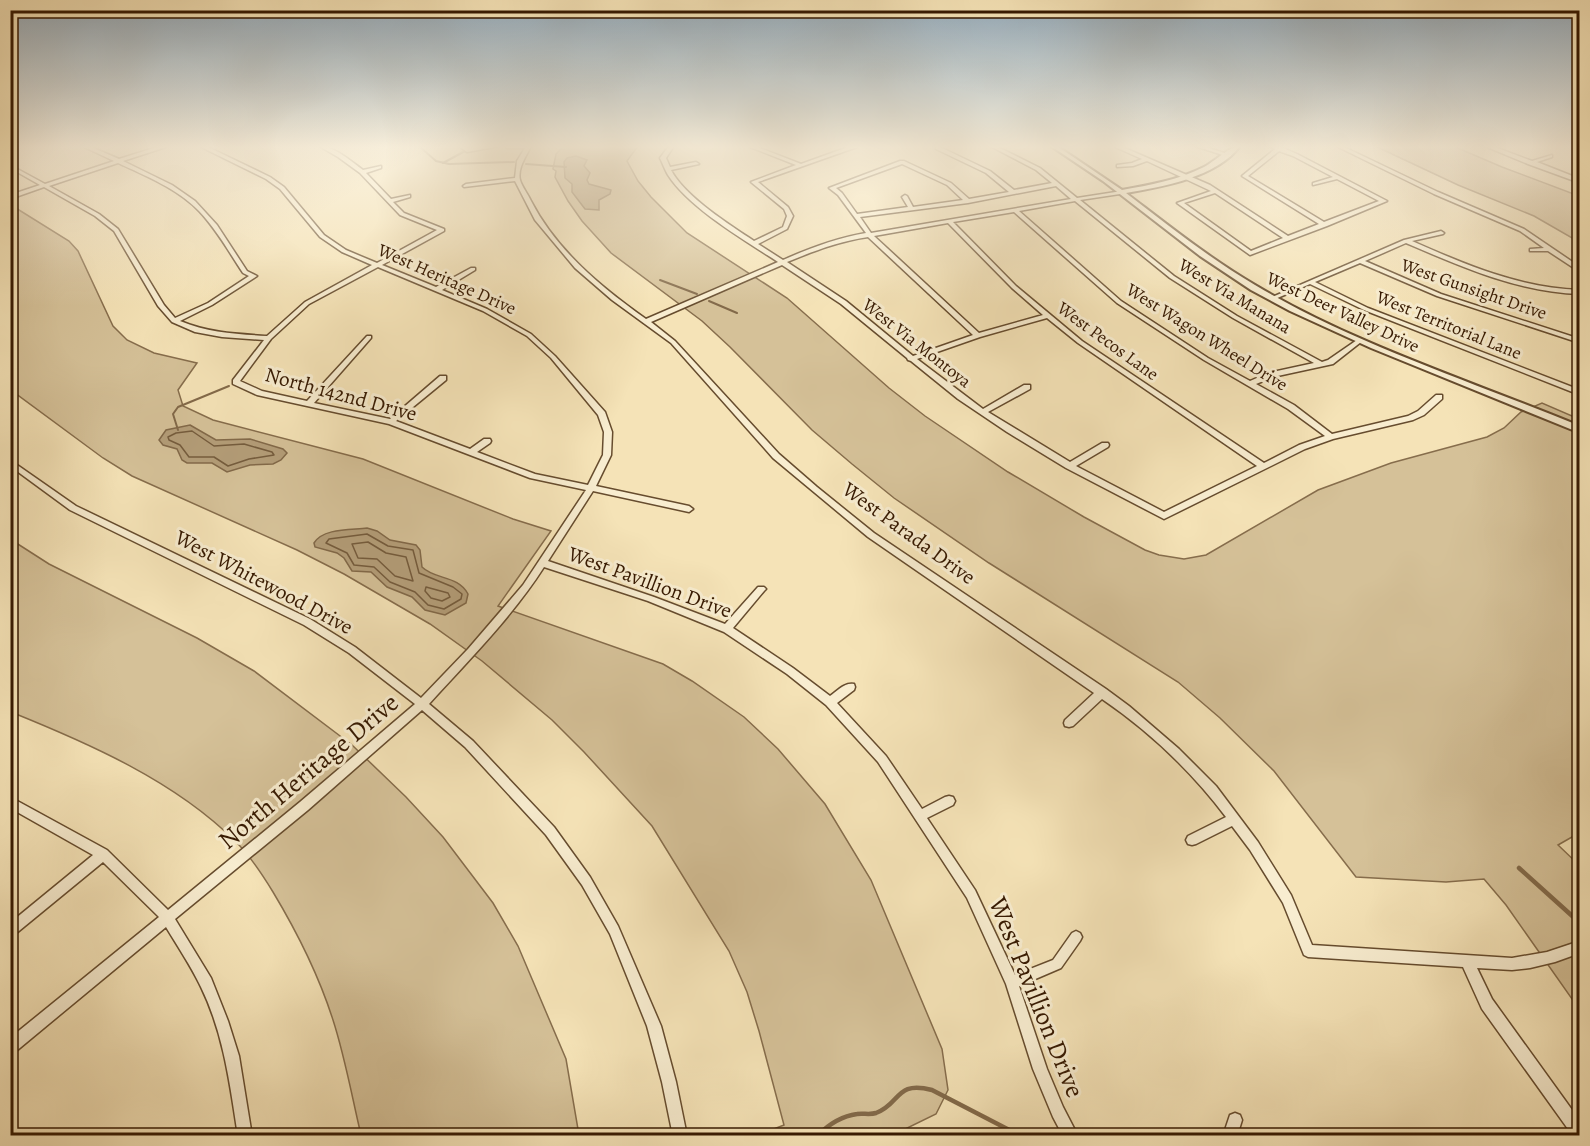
<svg xmlns="http://www.w3.org/2000/svg" width="1590" height="1146" font-family="Alegreya,serif">
	<style>
		.green { fill: #d5c198; stroke: #866d4c; stroke-width: 1.5 }
		.water { fill: #b49e79; stroke: #826949; stroke-width: 1.5 }
		.lines { fill: none; stroke-linecap: round; stroke-linejoin: round }
		.shore { stroke: #755c3d; stroke-width: 1.5 }
		.stream-far1 { stroke: #826949; stroke-width: 2 }
		.stream { stroke: #826949; stroke-width: 4.5 }
		.minor-casing { stroke: #664c2e; stroke-width: 3 }
		.tertiary-casing { stroke: #664c2e; stroke-width: 4 }
		.minor { fill: #f8edd0; fill-rule: evenodd }
		.tertiary { fill: #f8edd0; fill-rule: evenodd }
		.labels { text-anchor: middle; stroke-width: 6; stroke-linejoin: round; paint-order: stroke }
		.far-street-label { font-size: 18px; fill: #361901; stroke: #f8edd0 }
		.street-label { font-size: 21px; fill: #361901; stroke: #f8edd0 }
		.near-street-label { font-size: 26px; fill: #361901; stroke: #f8edd0 }
	</style>
	<rect width="100%" height="100%" fill="#f5e3b7"/>
	<filter id="stains"><feTurbulence type="fractalNoise" baseFrequency=".00333" numOctaves="4"/><feColorMatrix values="0 0 0 0 .2 0 0 0 0 .09 0 0 0 0 .02 0 0 0 .5 -.17"/></filter>
	<radialGradient id="worn" r=".72"><stop offset=".6" stop-color="#630" stop-opacity="0"/><stop offset="1" stop-color="#630" stop-opacity=".3"/></radialGradient>
	<g class="green">
		<path d="M564 146H638L627 161 638 181 651 197 687 233 787 298 889 388 925 416 1008 472 1084 517 1145 550 1159 555 1184 559 1206 555 1318 490 1391 463 1487 437 1504 428 1521 412 1542 403 1579 419V833L1558 845 1579 865V1009L1506 905 1484 879 1446 882 1356 877 1274 771 1220 718 1178 682 989 563 894 498 852 464 812 430 730 347 702 321 611 253 582 221 568 201 555 177 556 171 553 169 556 154Z"/>
		<path d="M1375 146H1453L1502 167 1579 196V242L1534 216 1458 185Z"/>
		<path d="M11 205 69 241 78 251 113 326 127 340 154 353 197 363 178 390 183 406 213 420 363 459 513 519 551 531 498 606 663 664 692 681 744 717 778 749 825 804 871 880 942 1049 948 1090 936 1114 893 1135H758L784 1125 759 1031 747 992 729 951 652 826 584 752 552 720 482 661 430 624 344 574 297 550 132 476 103 458 11 390Z"/>
		<path d="M10 539 49 564 197 638 254 671 352 745 406 797 443 837 493 903 518 946 566 1059 579 1135H361C352 1097 345 1057 333 1020 319 976 297 932 273 892 262 874 250 855 235 841 175 781 88 743 11 712Z"/>
	</g>
	<g class="water">
		<path d="M576 156 587 160 584 166 590 173 587 180 589 184 611 190 610 194 599 200V210L585 209 572 192V184L565 178 564 162 567 158Z"/>
		<path d="M190 425 216 440 250 439 283 449 287 453 281 460 273 464 250 465 227 472 212 463H187L182 460 177 449 163 445 159 440 166 430Z"/>
		<path d="M367 528 377 531 390 540 416 545 420 550 422 567C435 580 458 575 468 594L466 603 445 615 425 610 412 597 387 587 371 572 352 571 344 558 337 553 315 547 314 543C323 528 351 530 367 528Z"/>
	</g>
	<g class="lines">
		<g class="shore">
			<path d="M192 431 214 446 244 444 272 452 274 455 249 459 228 466 214 457H189L180 445 169 440 168 437 176 433Z"/>
			<path d="M367 534 388 546 413 550 419 573 453 587 462 594 461 599 444 609 428 605 415 592 390 582 374 567 354 565 347 553 326 543 329 539Z"/>
			<path d="M368 542 386 553 406 557 413 581 395 576 377 559 358 558 352 544Z"/>
			<path d="M426 587 448 593 450 597 442 601 431 598 425 591Z"/>
		</g>
		<g class="stream-far1">
			<path d="M419 146 436 161 449 164 514 162"/>
			<path d="M443 163 465 151"/>
			<path d="M526 164 566 167"/>
			<path d="M660 280 697 294"/>
			<path d="M709 301 737 313"/>
			<path d="M178 430 173 414 178 407 229 386"/>
		</g>
		<g class="stream">
			<path d="M1519 868 1580 923"/>
			<path d="M817 1136C828 1125 841 1116 857 1114 863 1113 870 1115 876 1113 901 1104 895 1080 932 1090L1021 1136"/>
		</g>
		<defs>
			<g id="minor">
				<path d="M84 146H89L119 159 160 146H166V147L123 161 172 185 195 201 217 225 247 271 257 276 212 305 180 321C209 333 236 334 267 336L305 302 372 265 342 252 320 237 280 189 266 179 201 147V146H206L270 177 284 187 324 235 346 250 377 263 437 230 400 215 360 173 338 157 319 146C334 146 351 161 363 170L381 166V168L366 173 391 199 410 195V197L393 202 404 213 444 229V231L382 265 436 287 471 268H475V270L442 290 487 309 531 334 555 356 605 412 612 432 611 455 596 486 689 506 693 509 689 512 593 491 548 561 654 597 725 624 758 587H764L766 589 764 591 733 628 793 668 830 696C837 691 845 682 854 684L855 687 854 690 837 703 886 756 922 809 945 797 949 796 953 797 955 801 953 805 927 818 975 890 1015 975 1053 960 1072 933 1076 931 1080 933 1082 937 1080 941 1061 968 1019 986 1047 1069 1063 1107 1078 1136H1063L1053 1117 1033 1069 1006 984 967 898 878 762 826 705 787 674 724 632 648 601 544 567C512 617 469 660 429 704L473 741 554 827 590 877 618 926 661 1026 676 1082 687 1136H673L662 1082 647 1026 610 934 582 885 546 835 465 747 422 710 308 810 175 919 211 978 228 1021 239 1056 252 1136H238C230 1085 224 1034 201 987 191 966 178 947 166 927L15 1052 10 1053V1038L159 917 103 862 14 935 10 937V923L93 855 10 808V797L107 850 168 910 300 802 415 704 349 653 304 625 70 510 10 466V460L76 506 310 619 355 647 421 698 468 649 523 585 586 490 530 478 389 424 257 395 233 384V380L264 340 222 337 195 332 172 322 158 306 114 231 95 216 44 187 10 199V195L40 185 10 168V165L45 184 114 161 84 147ZM118 163C146 176 178 189 199 211 217 230 229 252 243 273L249 276 208 303 175 318 164 305 118 229 99 214 49 186ZM378 267 483 311 527 336 551 358 598 415 604 432 603 455 588 485 535 474 477 452 490 443 491 441 490 439H484L470 449 396 421 446 380V376H440L390 419 314 403 371 338V336H367L307 401 262 391 240 381 271 339 309 304Z"/>
				<path d="M459 146H465L468 148 489 146H500L467 152Z"/>
				<path d="M505 146H531C527 155 517 168 520 180 522 187 528 194 531 201 557 251 601 287 646 319L778 262C746 241 689 208 668 175 665 170 663 164 660 158L669 146H674L666 158 670 167 696 162 699 164 671 170C684 196 730 225 754 241L783 227 787 216 784 209 751 182 796 165 750 147V146H755L801 164 851 146H857V147L758 182 788 207 793 216 787 229 758 244 783 260C810 248 837 238 866 233L838 195 829 188 900 161H904L951 183 969 199 1009 192 986 173 936 149V147H940L990 171 1014 190 1052 183 1036 170 990 146H996L1040 168 1077 198 1122 191V193L1120 194 1080 200 1174 276 1237 316 1322 362 1328 360 1357 340H1361V342L1333 364 1273 377 1256 384 1294 405 1332 434 1408 416 1418 411 1436 395H1442V399L1424 415 1413 420 1333 439 1305 449 1164 519 1066 468 1007 432 958 399 911 361 908 360 907 358 841 304 782 265 651 322 675 341 779 454 817 487 874 533 1106 689 1129 706 1179 749 1216 786 1258 842 1291 895 1312 945 1512 958 1547 952 1580 941V953L1555 962 1530 968 1512 970 1477 968 1492 999 1580 1121V1136H1573L1482 1009 1463 967 1308 957 1304 955 1283 903 1250 850 1232 826 1196 844 1192 845 1188 844 1186 840 1188 836 1226 817C1192 772 1149 731 1102 699L1073 726 1069 727 1065 726 1064 723 1065 720 1094 693 868 537 773 458 671 343 612 300 575 268 535 220 515 181 464 187 463 186 466 184 515 178 517 161 525 148H507ZM902 164 947 185 963 200 913 207 907 196 905 195 902 197 908 207 857 214 842 193 836 188ZM1056 186 1071 199 871 233 860 217 968 203ZM1075 201 1170 278 1233 318 1314 363 1268 373 1250 381 1208 358 1121 301 1019 211ZM1014 212 1117 303 1204 360 1288 409 1325 436 1299 445 1264 463 1082 341 1016 286 953 222ZM948 223 1012 288 1043 315 979 333 874 236ZM868 237 973 335 913 356 846 301 787 262C814 251 840 241 868 237ZM1047 318 1078 343 1257 466 1164 512 1076 466 1108 447 1109 445 1108 443H1102L1070 462 988 412 1030 389V385H1024L983 409 917 359 980 337Z"/>
				<path d="M1115 146H1120L1210 185 1288 236 1319 224 1242 176 1275 149 1269 146 1281 147 1297 154 1387 201 1327 226 1250 255 1177 203 1211 191 1147 161 1133 166 1117 167V165L1132 163 1142 159 1115 147ZM1279 151 1293 156 1333 177 1313 183V185L1337 179 1379 201 1324 222 1248 176ZM1215 193 1283 238 1251 251 1184 203Z"/>
				<path d="M1195 146H1202L1231 155 1226 156Z"/>
				<path d="M1336 146H1342L1438 192 1524 229 1580 267V272L1548 251H1530V249L1544 248 1520 231 1434 194Z"/>
				<path d="M1487 146H1492L1532 161 1552 155V157L1537 162 1580 179V183L1528 164 1487 147Z"/>
				<path d="M1441 231 1444 233 1443 234 1412 241C1466 265 1520 288 1580 290V294C1518 292 1462 267 1406 243L1365 261 1441 294 1580 339V343L1437 296 1360 263 1315 282 1368 308 1580 390V395L1364 310 1310 284 1275 299 1270 298 1404 240Z"/>
				<path d="M1235 1113 1240 1115 1242 1120 1237 1136H1223L1230 1115Z"/>
			</g>
			<path id="tertiary" d="M1051 146H1057L1122 190C1150 185 1178 180 1204 167 1214 162 1230 146 1240 146 1217 177 1162 187 1126 193 1168 225 1209 258 1255 285 1356 345 1471 381 1580 426V433L1371 348 1290 311 1251 290 1200 256 1103 181Z"/>
		</defs>
		<use href="#minor" class="minor-casing"/>
		<use href="#tertiary" class="tertiary-casing"/>
		<use href="#minor" class="minor"/>
		<use href="#tertiary" class="tertiary"/>
	</g>
	<linearGradient id="sky" x2="0" y2="1"><stop stop-color="#93abbc"/><stop offset="0.48" stop-color="#faf2df"/><stop offset="1" stop-color="#faf2df" stop-opacity="0"/></linearGradient>
	<rect width="1590" height="306" fill="url(#sky)"/>
	<g class="labels">
		<g class="far-street-label">
			<text transform="translate(447 279) rotate(24)" y="6">West Heritage Drive</text>
			<text transform="translate(1474 289) rotate(19)" y="6">West Gunsight Drive</text>
			<text transform="translate(1235 296) rotate(31)" y="6">West Via Manana</text>
			<text transform="translate(1343 312) rotate(25)" y="6">West Deer Valley Drive</text>
			<text transform="translate(1449 325) rotate(22)" y="6">West Territorial Lane</text>
			<text transform="translate(1207 337) rotate(32)" y="6">West Wagon Wheel Drive</text>
			<text transform="translate(1108 341) rotate(36)" y="6">West Pecos Lane</text>
			<text transform="translate(917 343) rotate(38)" y="6">West Via Montoya</text>
		</g>
		<g class="street-label">
			<text transform="translate(341 394) rotate(15)" y="7">North 142nd Drive</text>
			<text transform="translate(909 533) rotate(36)" y="7">West Parada Drive</text>
			<text transform="translate(264 582) rotate(28)" y="7">West Whitewood Drive</text>
			<text transform="translate(650 582) rotate(20)" y="7">West Pavillion Drive</text>
		</g>
		<g class="near-street-label">
			<text transform="translate(308 771) rotate(-40)" y="9">North Heritage Drive</text>
			<text transform="translate(1037 997) rotate(68)" y="9">West Pavillion Drive</text>
		</g>
	</g>
	<rect width="1590" height="1146" fill="none" stroke="#f5e3b7" stroke-width="36"/>
	<rect x="12" y="12" width="1566" height="1122" fill="none" stroke="#361901" stroke-width="3"/>
	<rect x="18" y="18" width="1554" height="1110" fill="none" stroke="#361901" stroke-width="1.5"/>
	<rect width="100%" height="100%" filter="url(#stains)"/>
	<rect width="100%" height="100%" fill="url(#worn)"/>
</svg>
